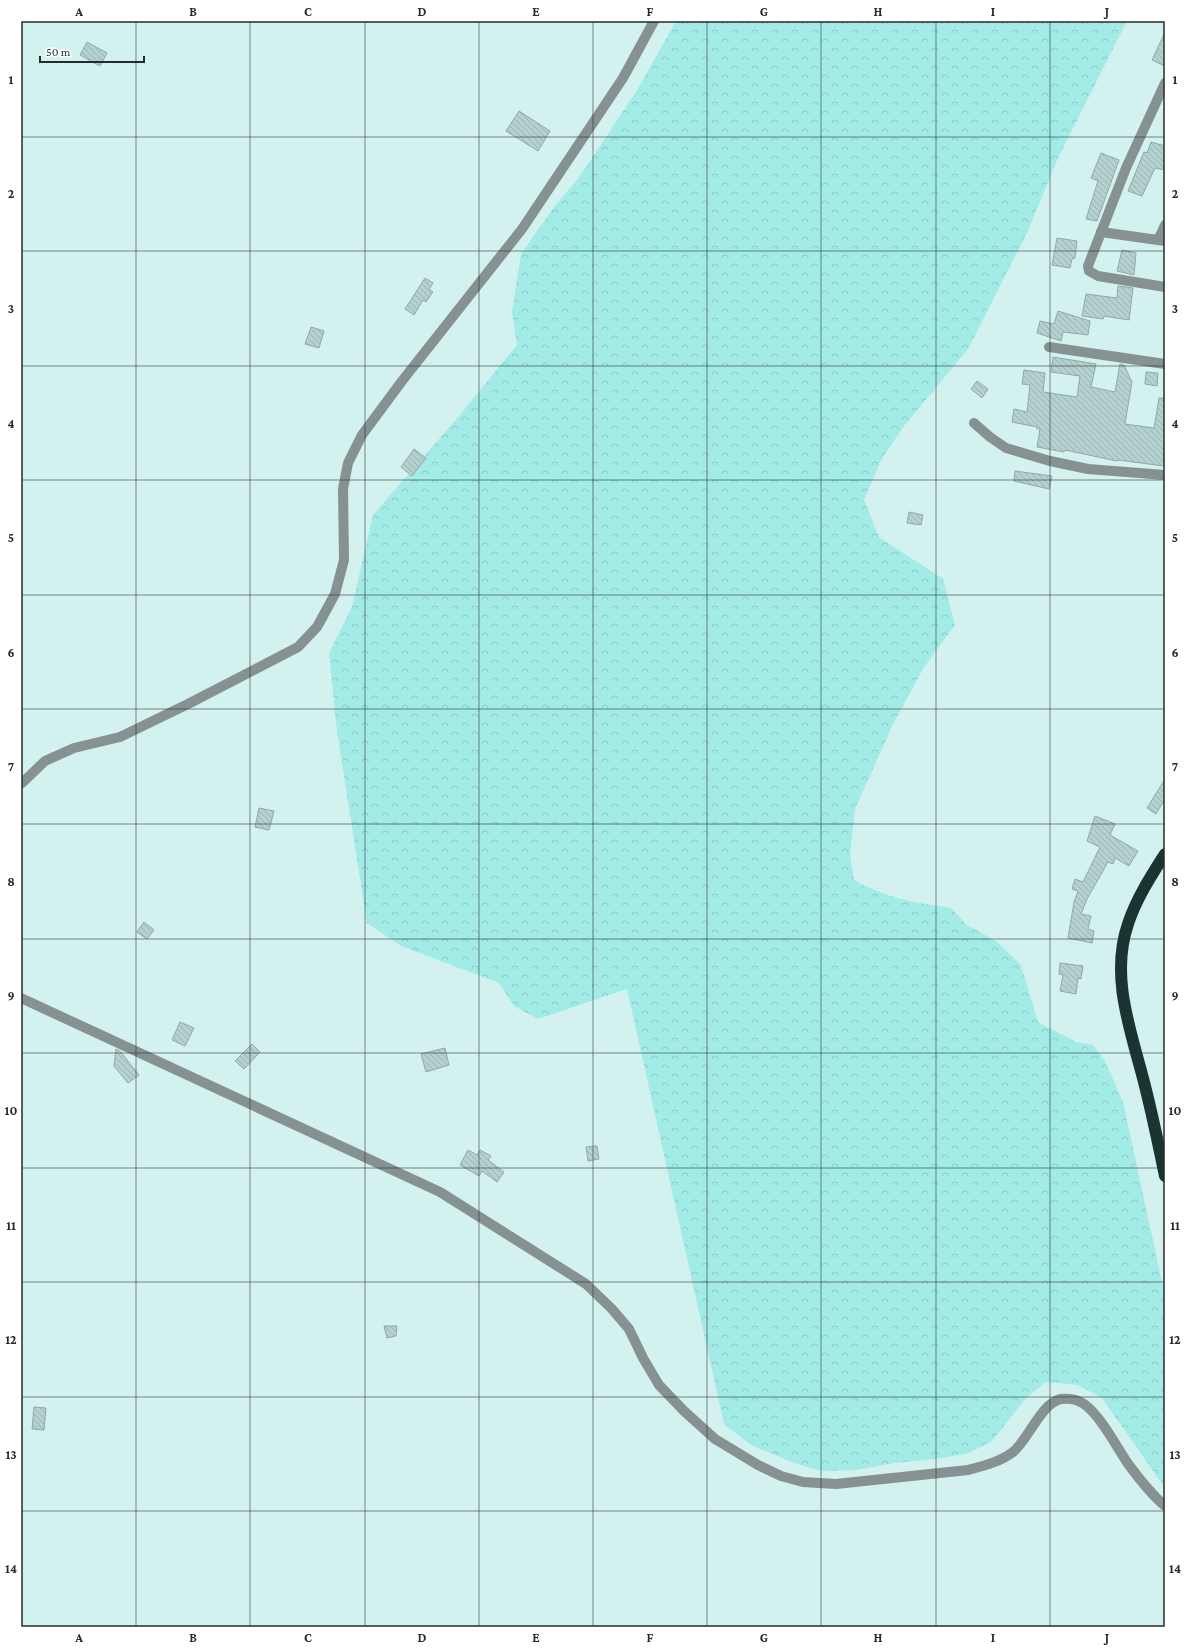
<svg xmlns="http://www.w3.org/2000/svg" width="1186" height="1648" font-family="'Crimson Pro',serif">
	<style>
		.forest { fill: url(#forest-crowns) }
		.building { fill: url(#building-back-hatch); stroke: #8daaa8 }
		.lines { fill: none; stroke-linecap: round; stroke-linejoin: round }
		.minor { stroke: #869291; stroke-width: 10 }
		.highway { stroke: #1b3432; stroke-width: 12 }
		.grid { fill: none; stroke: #212c2b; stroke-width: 1; stroke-opacity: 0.55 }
		.neatline { fill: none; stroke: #212c2b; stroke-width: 1.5 }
		.grid-label { font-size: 13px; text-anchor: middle; font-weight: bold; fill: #212c2b }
	</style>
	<defs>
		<pattern id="forest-crowns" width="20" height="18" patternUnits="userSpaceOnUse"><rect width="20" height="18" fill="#a2ebe6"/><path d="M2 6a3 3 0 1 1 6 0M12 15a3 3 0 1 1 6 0" fill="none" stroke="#8bcac5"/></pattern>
		<pattern id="building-back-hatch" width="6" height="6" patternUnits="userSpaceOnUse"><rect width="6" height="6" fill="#b4d1cf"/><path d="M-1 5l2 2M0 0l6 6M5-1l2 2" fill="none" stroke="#9ab4b2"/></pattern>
	</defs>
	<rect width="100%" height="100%" fill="#d3f1ee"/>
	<path class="forest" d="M676 21H1127L1058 158 1027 233 968 349 904 426 881 460 864 500 879 537 943 579 955 625 924 667 893 724 855 809 850 854 854 880C885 898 917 903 951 908L967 925 996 941 1021 965 1038 1022 1076 1042 1093 1045 1105 1061 1123 1102 1165 1296V1488L1102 1398 1078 1385 1046 1382 1027 1397 992 1441 969 1453 936 1459 894 1463 856 1470 821 1471 794 1463 751 1445 724 1424 627 989 538 1019 514 1006 499 983 401 946 367 923 337 731 329 653 352 607 373 515 459 416 517 345 512 312 521 254 554 207 578 179 636 92Z"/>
	<g class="building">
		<path d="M1165 32V66L1152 60Z"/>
		<path d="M87 42 107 53 100 66 80 55Z"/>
		<path d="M519 111 550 131 538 151 506 131Z"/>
		<path d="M1151 142 1165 146V170L1155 168 1142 196 1128 191 1144 152 1147 153Z"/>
		<path d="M1101 153 1119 160 1097 221 1086 219 1098 181 1091 178Z"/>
		<path d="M1057 238 1077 241 1075 258 1072 259 1070 268 1052 265Z"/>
		<path d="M1122 250 1136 253 1134 275 1117 271Z"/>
		<path d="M425 278 433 283 429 289 433 292 426 302 423 300 414 315 405 309Z"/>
		<path d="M1118 286 1133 288 1129 320 1104 316 1103 319 1082 316 1086 294 1117 298Z"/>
		<path d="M1058 311 1090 321 1088 335 1063 332 1061 341 1037 333 1040 321 1054 324Z"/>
		<path d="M311 327 324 331 319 348 305 344Z"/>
		<path d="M1053 357 1096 364 1091 387 1115 392 1120 364 1124 365 1132 382 1125 424 1154 428 1159 398H1165L1164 466 1118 460 1117 461 1065 450 1064 452 1037 447 1040 429H1037V427L1012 422 1014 409 1027 412 1030 385 1022 384 1024 370 1045 373 1043 392 1077 397 1080 376 1051 372Z"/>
		<path d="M1146 372 1158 373 1157 386 1145 384Z"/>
		<path d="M977 381 988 389 982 398 971 389Z"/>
		<path d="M414 449 426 458 412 476 401 467Z"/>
		<path d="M1015 471 1052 476 1049 489 1014 481Z"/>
		<path d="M909 512 923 515 921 525 907 523Z"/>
		<path d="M1165 779V799L1156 814 1147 808Z"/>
		<path d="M259 808 274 811 269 830 255 827Z"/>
		<path d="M1095 816 1115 824 1110 835 1138 851 1129 866 1115 858 1113 864 1108 862 1087 899 1081 914 1091 916 1088 929 1094 931 1092 943 1068 938 1074 902 1078 891 1072 889 1075 879 1083 882 1100 847 1087 841Z"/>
		<path d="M144 922 154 930 147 939 137 932Z"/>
		<path d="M1060 963 1083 966 1081 979 1078 978 1076 994 1060 991 1063 975 1059 974Z"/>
		<path d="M180 1022 194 1028 185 1046 172 1040Z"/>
		<path d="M252 1044 260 1052 244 1069 235 1061Z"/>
		<path d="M445 1048 449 1065 426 1072 421 1054Z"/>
		<path d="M116 1049 120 1051 139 1075 128 1083 114 1066Z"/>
		<path d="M597 1146 599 1159 588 1161 586 1147Z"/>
		<path d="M468 1150 477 1155 480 1150 491 1156 488 1160 504 1172 497 1182 482 1171 479 1176 460 1165Z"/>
		<path d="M384 1326H397L396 1336 387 1338Z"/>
		<path d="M34 1407 46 1408 44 1430 32 1429Z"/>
	</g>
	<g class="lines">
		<g class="minor">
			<path d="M1165 83 1126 168 1088 266 1089 271 1098 276 1165 287"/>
			<path d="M1101 232 1165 241"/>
			<path d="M1158 240 1165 225"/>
			<path d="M1049 347 1165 364"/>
			<path d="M974 423 990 437 1006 448 1050 461 1088 469 1165 475"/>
			<path d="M21 784 45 761 74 748 120 737 188 704 298 647 317 627 335 594 344 560 343 489 348 463 362 435 402 381 522 229 623 78 654 21"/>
			<path d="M21 998 440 1192 586 1284 612 1309 629 1329 643 1358 659 1385 684 1411 715 1439 758 1465 781 1476 803 1482 836 1484 968 1470C983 1466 1000 1462 1013 1452 1029 1439 1041 1403 1061 1399 1069 1398 1077 1399 1084 1404 1101 1416 1117 1448 1129 1465 1140 1480 1151 1494 1165 1506"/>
		</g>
		<path class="highway" d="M1165 854C1151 876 1136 899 1128 924 1109 979 1133 1036 1146 1090 1153 1118 1159 1147 1165 1176"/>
	</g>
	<path class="grid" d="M136 21V1627M250 21V1627M365 21V1627M479 21V1627M593 21V1627M707 21V1627M821 21V1627M936 21V1627M1050 21V1627M21 137H1165M21 251H1165M21 366H1165M21 480H1165M21 595H1165M21 709H1165M21 824H1165M21 939H1165M21 1053H1165M21 1168H1165M21 1282H1165M21 1397H1165M21 1511H1165"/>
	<rect width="1186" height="1648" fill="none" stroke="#ffffff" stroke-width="44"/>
	<path d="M40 56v6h104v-6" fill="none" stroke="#212c2b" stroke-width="2"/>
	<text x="46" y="56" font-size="12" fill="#212c2b" stroke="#ffffff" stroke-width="3" paint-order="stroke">50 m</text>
	<rect x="22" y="22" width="1142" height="1604" class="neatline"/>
	<g class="grid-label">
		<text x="79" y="16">A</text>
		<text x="193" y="16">B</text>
		<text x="308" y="16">C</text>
		<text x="422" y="16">D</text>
		<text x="536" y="16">E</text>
		<text x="650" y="16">F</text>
		<text x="764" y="16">G</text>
		<text x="878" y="16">H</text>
		<text x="993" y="16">I</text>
		<text x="1107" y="16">J</text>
		<text x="11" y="84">1</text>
		<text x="1175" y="84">1</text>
		<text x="11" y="198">2</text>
		<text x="1175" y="198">2</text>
		<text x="11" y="313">3</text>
		<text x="1175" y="313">3</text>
		<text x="11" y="428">4</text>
		<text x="1175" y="428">4</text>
		<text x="11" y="542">5</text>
		<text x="1175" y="542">5</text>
		<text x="11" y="657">6</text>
		<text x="1175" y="657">6</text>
		<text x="11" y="771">7</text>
		<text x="1175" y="771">7</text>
		<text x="11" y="886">8</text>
		<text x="1175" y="886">8</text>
		<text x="11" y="1000">9</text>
		<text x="1175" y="1000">9</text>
		<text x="11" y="1115">10</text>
		<text x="1175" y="1115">10</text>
		<text x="11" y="1230">11</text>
		<text x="1175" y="1230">11</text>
		<text x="11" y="1344">12</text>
		<text x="1175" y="1344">12</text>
		<text x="11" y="1459">13</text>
		<text x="1175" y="1459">13</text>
		<text x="11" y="1573">14</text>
		<text x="1175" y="1573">14</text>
		<text x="79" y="1642">A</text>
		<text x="193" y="1642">B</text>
		<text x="308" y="1642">C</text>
		<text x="422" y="1642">D</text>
		<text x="536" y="1642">E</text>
		<text x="650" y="1642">F</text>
		<text x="764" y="1642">G</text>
		<text x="878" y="1642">H</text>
		<text x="993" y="1642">I</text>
		<text x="1107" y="1642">J</text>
	</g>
</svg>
